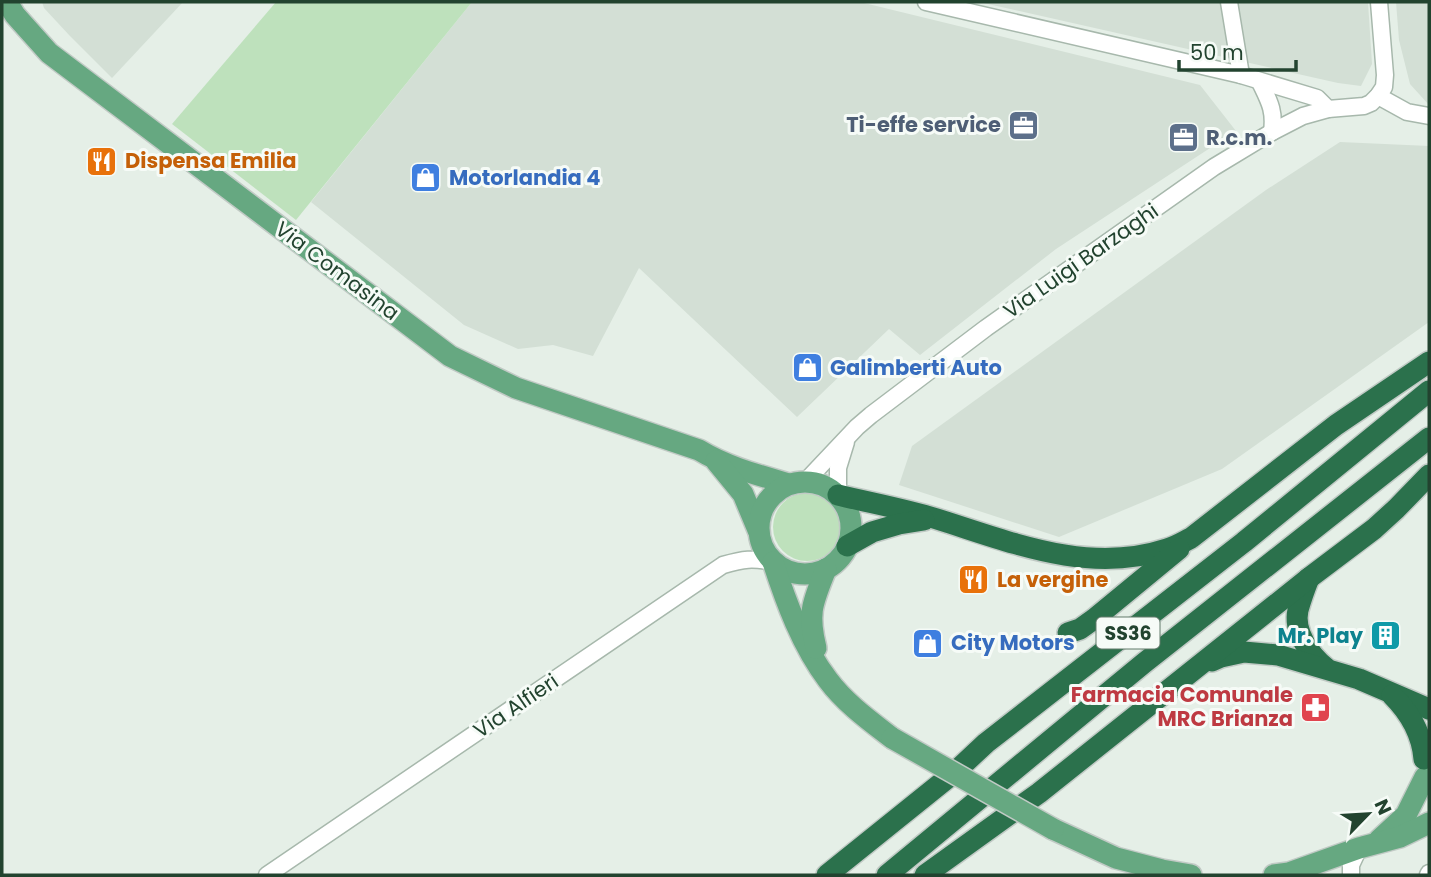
<svg xmlns="http://www.w3.org/2000/svg" width="1431" height="877" font-family="Poppins,sans-serif">
	<style>
		.built { fill: #d3dfd5 }
		.green { fill: #bee1bc }
		.lines { fill: none; stroke-linecap: round; stroke-linejoin: round }
		.minor-casing { stroke: #a7b8ac; stroke-width: 19 }
		.major-casing { stroke: #c1cac5; stroke-width: 24 }
		.highway-casing { stroke: #c1cac5; stroke-width: 24 }
		.minor { stroke: #fff; stroke-width: 16 }
		.major { stroke: #66a881; stroke-width: 21 }
		.highway { stroke: #2b714c; stroke-width: 21 }
		.major-bridge-casing { stroke: #c1cac5; stroke-width: 24; stroke-linecap: butt }
		.major-bridge { stroke: #66a881; stroke-width: 21 }
		.labels { text-anchor: middle; stroke-width: 6; stroke-linejoin: round; paint-order: stroke }
		.shield { fill: #f6fbf7; stroke: #627a6b; stroke-width: 2 }
		.shield-label { font-size: 19px; font-weight: bold; fill: #22432f }
		.service-label { font-size: 21px; font-weight: bold; fill: #4e5e75; stroke: #f6fbf7; text-anchor: end }
		.food-label { font-size: 21px; font-weight: bold; fill: #c56008; stroke: #f6fbf7; text-anchor: start }
		.shop-label { font-size: 21px; font-weight: bold; fill: #366cbe; stroke: #f6fbf7; text-anchor: start }
		.street-label { font-size: 21px; fill: #22432f; stroke: #f6fbf7 }
		.culture-label { font-size: 21px; font-weight: bold; fill: #0d838f; stroke: #f6fbf7; text-anchor: end }
		.health-label { font-size: 21px; font-weight: bold; fill: #be3a42; stroke: #f6fbf7; text-anchor: end }
	</style>
	<rect width="100%" height="100%" fill="#e5efe7"/>
	<g class="built">
		<path d="M42 2H183L112 78 70 36 44 8Z"/>
		<path d="M472 2H860L1200 85 1236 131 1056 249 920 355 889 329 797 417 639 268 593 356 553 345 518 349 464 325 311 202Z"/>
		<path d="M979 2H1368L1372 64 1361 86 1338 83Z"/>
		<path d="M1396 2H1429V105L1410 84 1399 40Z"/>
		<path d="M1340 142 1429 146V322L1222 469 1059 537 899 485 912 446 1266 190Z"/>
	</g>
	<g class="green">
		<path d="M276 2H472L296 220 172 124Z"/>
		<circle cx="807" cy="527" r="34"/>
	</g>
	<g class="lines">
		<defs>
			<g id="minor">
				<path d="M926 2 1241 75 1317 98 1328 109"/>
				<path d="M1229 2 1241 75"/>
				<path d="M1260 82C1269 101 1275 110 1272 132"/>
				<path d="M1378 96 1407 112 1429 116"/>
				<path d="M806 481 857 427 871 415 986 328 1214 167 1272 132 1303 116 1328 109 1364 106 1371 103 1378 96 1384 87 1385 75 1379 2"/>
				<path d="M838 495V468L846 442"/>
				<path d="M267 875 723 565C744 559 752 558 773 562"/>
				<path d="M1351 875V865L1359 848"/>
				<path d="M1428 875 1429 873"/>
			</g>
			<g id="major">
				<path d="M7 2 15 15 49 53 450 356 516 388 699 450C727 467 758 475 789 484"/>
				<path d="M716 461 743 494 758 530"/>
				<circle cx="805" cy="528" r="46"/>
				<path d="M773 562C786 602 802 646 828 680 845 703 870 721 892 738"/>
				<path d="M816 648C807 612 813 602 826 569"/>
				<path d="M1053 829 1116 858 1162 870 1191 875"/>
				<path d="M1379 840 1406 815 1425 777"/>
				<path d="M1274 875 1289 873 1359 848 1400 837 1429 823"/>
			</g>
			<g id="highway">
				<path d="M838 495C871 503 904 509 937 519 1011 542 1088 575 1167 549 1175 547 1183 542 1191 538L1336 425 1429 362"/>
				<path d="M847 546 872 532 899 524 924 520"/>
				<path d="M1309 578C1305 588 1301 599 1298 610 1293 632 1310 655 1326 668"/>
				<path d="M1068 633 1080 629 1094 619 1179 549"/>
				<path d="M1212 661 1221 657 1244 652 1278 655 1359 679 1429 709"/>
				<path d="M1392 695C1410 713 1422 733 1424 759"/>
				<path d="M827 875 955 772 986 743 1244 542 1429 391"/>
				<path d="M887 875 1144 663 1429 438"/>
				<path d="M925 875 1039 793 1309 578 1374 529 1396 509 1429 475"/>
			</g>
		</defs>
		<use href="#minor" class="minor-casing"/>
		<use href="#major" class="major-casing"/>
		<use href="#highway" class="highway-casing"/>
		<use href="#minor" class="minor"/>
		<use href="#major" class="major"/>
		<use href="#highway" class="highway"/>
		<defs>
			<path id="major-bridge" d="M892 738 1053 829"/>
		</defs>
		<use href="#major-bridge" class="major-bridge-casing"/>
		<use href="#major-bridge" class="major-bridge"/>
	</g>
	<defs>
		<symbol id="office-square" viewBox="-11 -11 22 22"><rect x="-9" y="-9" width="18" height="18" rx="4" fill="#5c6f8a" stroke="#f6fbf7"/><path d="M-6-3h4V-5.5h4V-3h4V5H-6ZM-1-4.5V-3h2v-1.5ZM-6 0V1H6V0Z" fill="#fff"/></symbol>
		<symbol id="restaurant-square" viewBox="-11 -11 22 22"><rect x="-9" y="-9" width="18" height="18" rx="4" fill="#e8710a" stroke="#f6fbf7"/><path d="M-5-6h1v4h1v-4h1v4h1v-4h1v5L-1.5 .5V6h-2V.5L-5-1ZM5-6V6H3V1.5H1.5Q1.5-4 5-6Z" fill="#fff"/></symbol>
		<symbol id="shop-square" viewBox="-11 -11 22 22"><rect x="-9" y="-9" width="18" height="18" rx="4" fill="#3f7fe0" stroke="#f6fbf7"/><path d="M-5-2.5h2.3a2.7 3.5 0 0 1 5.4 0H5L5.5 6h-11ZM-1.5-2.5h3a1.5 2.3 0 0 0-3 0Z" fill="#fff"/></symbol>
		<symbol id="building-square" viewBox="-11 -11 22 22"><rect x="-9" y="-9" width="18" height="18" rx="4" fill="#0f9aa8" stroke="#f6fbf7"/><path d="M-4-6H4V6H1V3H-1V6H-4ZM-2.5-4.3h1.7v1.8h-1.7ZM.8-4.3h1.7v1.8H.8ZM-2.5-1h1.7V.8h-1.7ZM.8-1h1.7V.8H.8Z" fill="#fff"/></symbol>
		<symbol id="pharmacy-square" viewBox="-11 -11 22 22"><rect x="-9" y="-9" width="18" height="18" rx="4" fill="#e0444e" stroke="#f6fbf7"/><path d="M-2-6h4v4h4v4h-4v4h-4v-4h-4v-4h4Z" fill="#fff"/></symbol>
	</defs>
	<g fill-rule="evenodd">
		<use href="#office-square" x="1006" y="108" width="35" height="35"/>
		<use href="#office-square" x="1166" y="120" width="35" height="35"/>
		<use href="#restaurant-square" x="84" y="144" width="35" height="35"/>
		<use href="#shop-square" x="408" y="160" width="35" height="35"/>
		<use href="#shop-square" x="790" y="350" width="35" height="35"/>
		<use href="#restaurant-square" x="956" y="562" width="35" height="35"/>
		<use href="#building-square" x="1368" y="618" width="35" height="35"/>
		<use href="#shop-square" x="910" y="626" width="35" height="35"/>
		<use href="#pharmacy-square" x="1298" y="690" width="35" height="35"/>
	</g>
	<g class="labels">
		<rect class="shield" x="1096.5" y="617.5" width="63" height="31" rx="5"/>
		<g class="shield-label">
			<text x="1128" y="640">SS36</text>
		</g>
		<g class="service-label">
			<text x="1001" y="132">Ti-effe service</text>
			<text x="1206" y="145" text-anchor="start">R.c.m.</text>
		</g>
		<g class="food-label">
			<text x="125" y="168">Dispensa Emilia</text>
			<text x="997" y="587">La vergine</text>
		</g>
		<g class="shop-label">
			<text x="449" y="185">Motorlandia 4</text>
			<text x="830" y="375">Galimberti Auto</text>
			<text x="951" y="650">City Motors</text>
		</g>
		<g class="street-label">
			<text transform="translate(1081 261) rotate(-35)" y="7">Via Luigi Barzaghi</text>
			<text transform="translate(337 271) rotate(37)" y="7">Via Comasina</text>
			<text transform="translate(516 706) rotate(-34)" y="7">Via Alfieri</text>
		</g>
		<g class="culture-label">
			<text x="1363" y="643">Mr. Play</text>
		</g>
		<g class="health-label">
			<text x="1293" y="702">Farmacia Comunale<tspan x="1293" dy="24">MRC Brianza</tspan></text>
		</g>
	</g>
	<rect width="1431" height="877" fill="none" stroke="#22432f" stroke-width="7"/>
	<g transform="translate(1368 814) rotate(65)" stroke="#f6fbf7" stroke-width="5" paint-order="stroke">
	<path d="M0-5L12 26L0 18L-12 26Z" fill="#22432f"/>
	<text y="-10" font-size="19" font-weight="bold" text-anchor="middle" fill="#22432f">N</text>
	</g>
	<path d="M1179 60v10h117v-10" fill="none" stroke="#22432f" stroke-width="3.5"/>
	<text x="1190" y="60" font-size="21" fill="#22432f" stroke="#f6fbf7" stroke-width="5" paint-order="stroke">50 m</text>
</svg>
